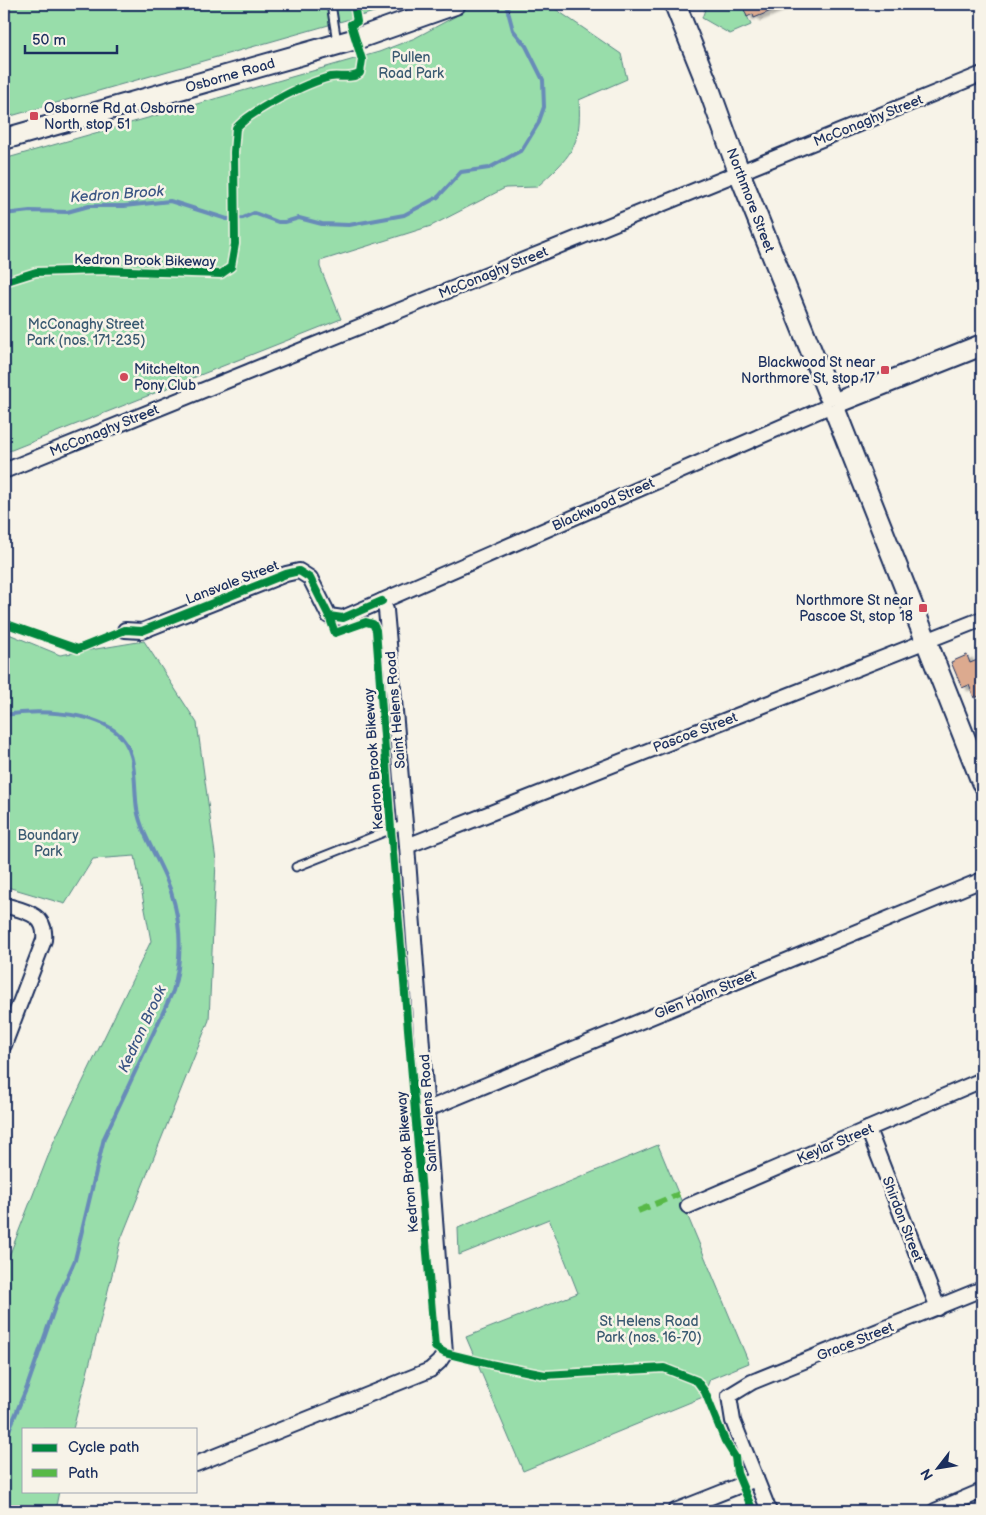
<svg xmlns="http://www.w3.org/2000/svg" width="986" height="1515" font-family="'Balsamiq Sans',sans-serif">
	<style>
		.green { fill: #98ddaa; stroke: #5a8684 }
		.lines { fill: none; stroke-linecap: round; stroke-linejoin: round }
		.stream { stroke: #678bb8; stroke-width: 4 }
		.building { fill: #dcaa8f; stroke: #1b2f5e; filter: url(#shadow) }
		.lane-casing { stroke: #1b2f5e; stroke-width: 11 }
		.street-casing { stroke: #1b2f5e; stroke-width: 18 }
		.secondary-casing { stroke: #1b2f5e; stroke-width: 24 }
		.lane { stroke: #f7f3e8; stroke-width: 7 }
		.street { stroke: #f7f3e8; stroke-width: 14 }
		.secondary { stroke: #f7f3e8; stroke-width: 20 }
		.quiet { stroke: #58b947; stroke-width: 6; stroke-dasharray: 12 6; stroke-linecap: butt }
		.cycleway-casing { stroke: #f7f3e8; stroke-width: 11 }
		.cycleway { stroke: #00873e; stroke-width: 8 }
		.poi-dot { fill: #d1495b; stroke: #f7f3e8; stroke-width: 2 }
		.labels { text-anchor: middle; stroke-width: 5; stroke-linejoin: round; paint-order: stroke }
		.park-label { font-size: 14px; fill: #3a5a71; stroke: #f7f3e8 }
		.street-label { font-size: 14px; fill: #1b2f5e; stroke: #f7f3e8 }
		.poi-label { font-size: 14px; fill: #1b2f5e; stroke: #f7f3e8; text-anchor: start }
		.water-label { font-size: 15px; font-style: italic; fill: #3a5584; stroke: #f7f3e8 }
	</style>
	<defs>
		<filter id="shadow"><feDropShadow dx="5.5" dy="3" stdDeviation="1" flood-color="#0004"/></filter>
	</defs>
	<rect width="100%" height="100%" fill="#f7f3e8"/>
	<filter id="ink" filterUnits="userSpaceOnUse"><feTurbulence type="fractalNoise" baseFrequency=".02" numOctaves="2"/><feDisplacementMap in="SourceGraphic" scale="10" xChannelSelector="R" yChannelSelector="G"/><feConvolveMatrix kernelMatrix="1 2 1 2 8 2 1 2 1" color-interpolation-filters="sRGB"/></filter>
	<g filter="url(#ink)">
		<g class="green">
			<path d="M4 4H402L4 118Z"/>
			<path d="M448 4H548L621 54 627 79 579 100C582 148 570 156 537 187L505 188 431 226 320 261V267L341 319 4 453V159L379 52 415 38 456 16Z"/>
			<path d="M707 4H742L751 25 730 34 702 18Z"/>
			<path d="M4 632 60 655 144 641 197 723 216 861 209 1020 121 1239 73 1429H24V1491H59L55 1511H4V1269L54 1141 151 941 135 856 93 859 65 904 4 886Z"/>
			<path d="M658 1145 749 1363 710 1379 703 1397 523 1471 466 1337 578 1293 549 1219 459 1255 458 1228Z"/>
		</g>
		<g class="lines">
			<g class="stream">
				<path d="M4 214 30 211 67 212 89 206H124L170 201 227 219 243 218 254 213 278 222H285L299 218 322 224 349 225 404 215 438 197 461 172 489 168 522 150 538 124 544 107 543 80 526 46 513 30 506 4"/>
				<path d="M4 715C35 710 89 711 115 731 139 749 133 784 137 809 141 832 156 855 165 876 181 912 184 954 173 991L104 1138 75 1260 58 1298 27 1387 4 1442"/>
			</g>
		</g>
		<g class="building">
			<path d="M742 4H788L754 18 753 14 747 17Z"/>
			<path d="M967 655 970 663 980 659 982 665V695L974 698 969 685 962 688 951 662Z"/>
		</g>
		<g class="lines">
			<defs>
				<g id="lane">
					<path d="M331 4 337 42"/>
					<path d="M296 867 405 824"/>
				</g>
				<g id="street">
					<path d="M4 471 982 74"/>
					<path d="M125 630 142 631 286 574 299 571 310 578 329 616 343 618 825 408"/>
					<path d="M407 846 982 619"/>
					<path d="M4 905C25 911 47 914 44 940L4 1045"/>
					<path d="M428 1109 982 880"/>
					<path d="M868 1129 938 1308"/>
					<path d="M688 1206 982 1080"/>
					<path d="M196 1464 430 1370 439 1362 445 1353 407 846 386 610 382 601"/>
					<path d="M675 1511 756 1479"/>
					<path d="M769 1511 733 1421 729 1396 752 1382 982 1289"/>
					<path d="M935 1511 982 1491"/>
				</g>
				<g id="secondary">
					<path d="M675 4 708 86 739 172 829 395"/>
					<path d="M4 139 356 39 455 4"/>
					<path d="M843 400 982 345"/>
					<path d="M836 413 982 782"/>
				</g>
			</defs>
			<use href="#lane" class="lane-casing"/>
			<use href="#street" class="street-casing"/>
			<use href="#secondary" class="secondary-casing"/>
			<use href="#lane" class="lane"/>
			<use href="#street" class="street"/>
			<use href="#secondary" class="secondary"/>
			<path class="quiet" d="M638 1211 679 1194"/>
			<defs>
				<g id="cycleway">
					<path d="M4 282 36 272 99 270 221 274 231 267 235 244 234 152 236 128C252 110 306 83 330 77 339 75 352 80 360 73L362 60 351 24 357 22 354 4"/>
					<path d="M329 616 335 633 366 622 373 624 376 630 391 829 435 1347 445 1353 490 1364 545 1375 664 1368 697 1381 705 1392 725 1441 735 1457 737 1473 753 1511"/>
					<path d="M4 623 78 649 125 630 142 631 286 574 299 571 310 578 329 616 343 618 382 601"/>
				</g>
			</defs>
			<use href="#cycleway" class="cycleway-casing"/>
			<use href="#cycleway" class="cycleway"/>
		</g>
	</g>
	<g class="poi-dot">
		<rect x="29" y="111" width="10" height="10" rx="2.5"/>
		<rect x="880" y="365" width="10" height="10" rx="2.5"/>
		<circle cx="124" cy="377" r="5"/>
		<rect x="918" y="603" width="10" height="10" rx="2.5"/>
	</g>
	<g class="labels">
		<g class="park-label">
			<text x="411" y="62">Pullen<tspan x="411" dy="16">Road Park</tspan></text>
			<text x="86" y="329">McConaghy Street<tspan x="86" dy="16">Park (nos. 171-235)</tspan></text>
			<text x="48" y="840">Boundary<tspan x="48" dy="16">Park</tspan></text>
			<text x="649" y="1326">St Helens Road<tspan x="649" dy="16">Park (nos. 16-70)</tspan></text>
		</g>
		<g class="street-label">
			<text transform="translate(230 75) rotate(-16)" y="5">Osborne Road</text>
			<text transform="translate(868 120) rotate(-22)" y="5">McConaghy Street</text>
			<text transform="translate(751 200) rotate(69)" y="5">Northmore Street</text>
			<text transform="translate(145 260) rotate(1)" y="5">Kedron Brook Bikeway</text>
			<text transform="translate(493 272) rotate(-22)" y="5">McConaghy Street</text>
			<text transform="translate(104 430) rotate(-22)" y="5">McConaghy Street</text>
			<text transform="translate(603 504) rotate(-24)" y="5">Blackwood Street</text>
			<text transform="translate(232 582) rotate(-21)" y="5">Lansvale Street</text>
			<text transform="translate(395 710) rotate(-95)" y="5">Saint Helens Road</text>
			<text transform="translate(695 732) rotate(-21)" y="5">Pascoe Street</text>
			<text transform="translate(373 759) rotate(-94)" y="5">Kedron Brook Bikeway</text>
			<text transform="translate(705 994) rotate(-22)" y="5">Glen Holm Street</text>
			<text transform="translate(428 1113) rotate(-94)" y="5">Saint Helens Road</text>
			<text transform="translate(835 1143) rotate(-23)" y="5">Keylar Street</text>
			<text transform="translate(407 1162) rotate(-95)" y="5">Kedron Brook Bikeway</text>
			<text transform="translate(903 1219) rotate(69)" y="5">Shirdon Street</text>
			<text transform="translate(855 1341) rotate(-22)" y="5">Grace Street</text>
		</g>
		<g class="poi-label">
			<text x="44" y="113">Osborne Rd at Osborne<tspan x="44" dy="16">North, stop 51</tspan></text>
			<text x="875" y="367" text-anchor="end">Blackwood St near<tspan x="875" dy="16">Northmore St, stop 17</tspan></text>
			<text x="134" y="374">Mitchelton<tspan x="134" dy="16">Pony Club</tspan></text>
			<text x="913" y="605" text-anchor="end">Northmore St near<tspan x="913" dy="16">Pascoe St, stop 18</tspan></text>
		</g>
		<g class="water-label">
			<text transform="translate(117 194) rotate(-4)" y="5">Kedron Brook</text>
			<text transform="translate(142 1029) rotate(-65)" y="5">Kedron Brook</text>
		</g>
	</g>
	<rect width="986" height="1515" fill="none" stroke="#f7f3e8" stroke-width="20"/>
	<rect x="10" y="10" width="966" height="1495" fill="none" stroke="#1b2f5e" stroke-width="2" filter="url(#ink)"/>
	<rect x="22" y="1428" width="175" height="65" fill="#f7f3e8" stroke="#9fa5b1"/>
	<rect x="32" y="1444" width="25" height="8" fill="#00873e" stroke="#9fa5b1"/>
	<text x="68" y="1452" font-size="15" fill="#1b2f5e">Cycle path</text>
	<rect x="32" y="1469" width="25" height="8" fill="#58b947" stroke="#9fa5b1"/>
	<text x="68" y="1478" font-size="15" fill="#1b2f5e">Path</text>
	<g transform="translate(938 1468) rotate(239)" stroke="#f7f3e8" stroke-width="4" paint-order="stroke">
	<path d="M0-4L9 19L0 12L-9 19Z" fill="#1b2f5e"/>
	<text y="-8" font-size="14" font-weight="bold" text-anchor="middle" fill="#1b2f5e">N</text>
	</g>
	<path d="M25 45v8h92v-8" fill="none" stroke="#1b2f5e" stroke-width="2.5"/>
	<text x="32" y="45" font-size="15" fill="#1b2f5e" stroke="#f7f3e8" stroke-width="4" paint-order="stroke">50 m</text>
</svg>
